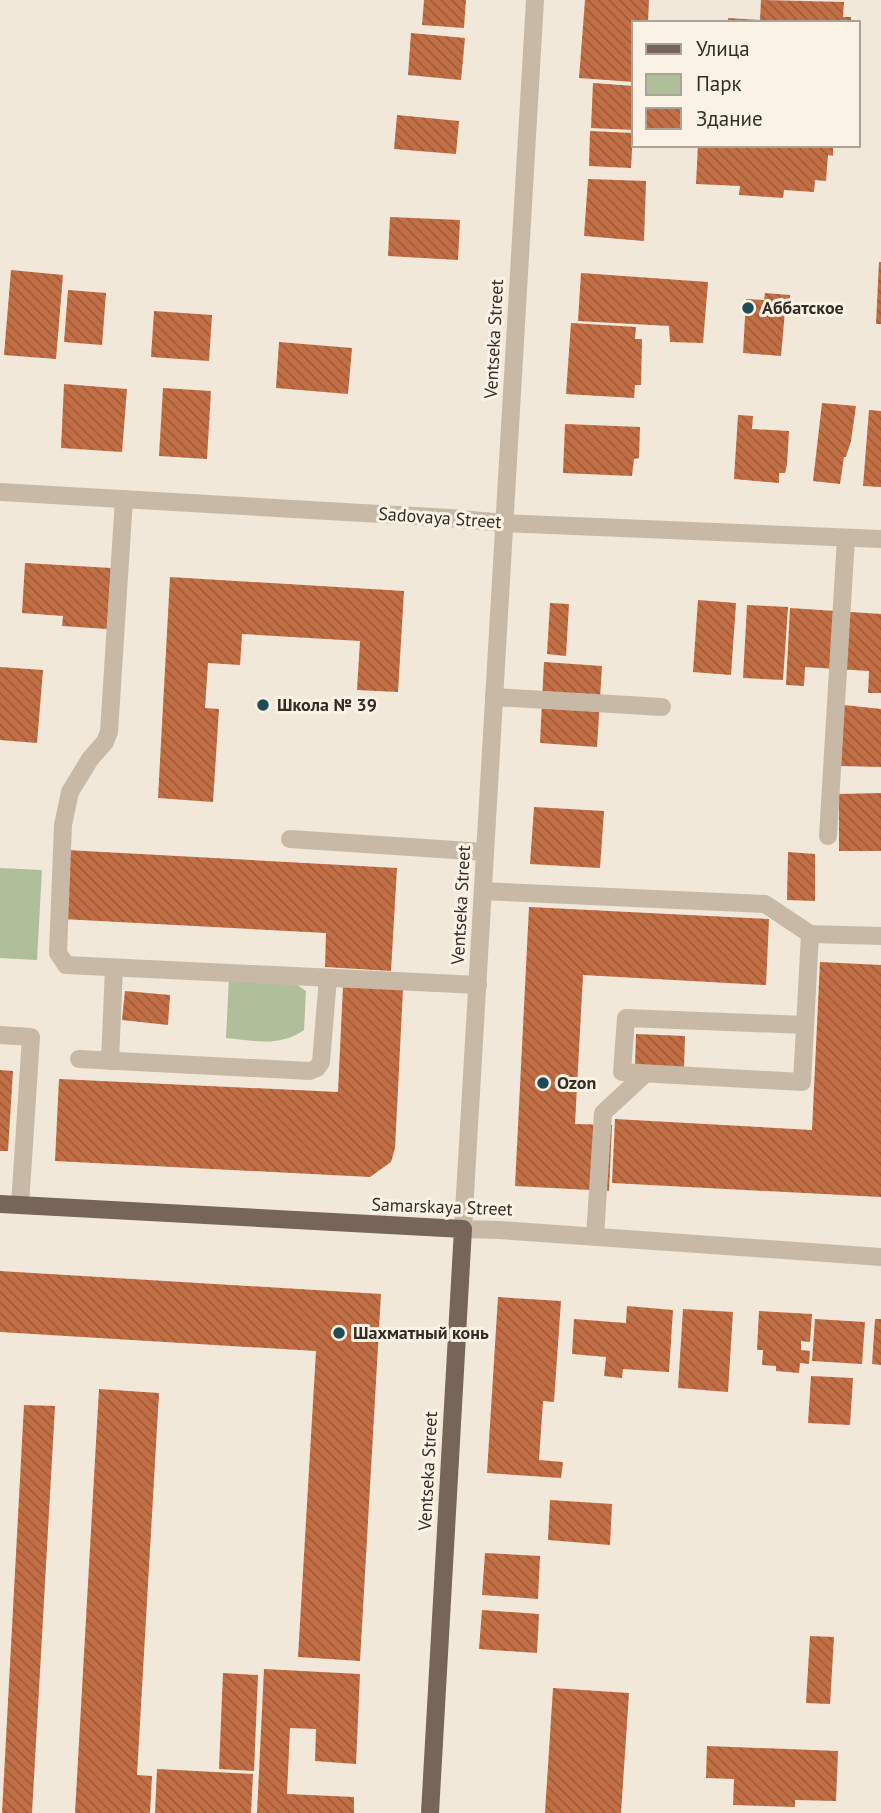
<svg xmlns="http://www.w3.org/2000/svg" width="881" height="1813" font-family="'PT Sans',sans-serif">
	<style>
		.park { fill: #afbf9a }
		.building { fill: url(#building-back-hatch) }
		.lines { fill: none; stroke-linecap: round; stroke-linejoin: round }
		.minor { stroke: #c8b9a6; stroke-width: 18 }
		.major { stroke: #766558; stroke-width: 18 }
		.poi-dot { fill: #1d4c55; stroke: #f9f2e5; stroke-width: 2.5 }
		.labels { text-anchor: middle; stroke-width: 6; stroke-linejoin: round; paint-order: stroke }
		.poi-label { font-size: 18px; font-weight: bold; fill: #342c27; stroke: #f9f2e5; text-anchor: start }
		.street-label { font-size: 18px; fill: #342c27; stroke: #f9f2e5 }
	</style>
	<defs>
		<pattern id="building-back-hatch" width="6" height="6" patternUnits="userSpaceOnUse" patternTransform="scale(1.75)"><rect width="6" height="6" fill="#c36f45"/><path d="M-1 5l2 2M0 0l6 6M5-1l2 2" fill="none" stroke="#9f5b3a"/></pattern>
	</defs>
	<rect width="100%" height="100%" fill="#f1e8d9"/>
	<g class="park">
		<path d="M0 868 42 870 37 960 0 958Z"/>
		<path d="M229 977 292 981 306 991 304 1030C280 1047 255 1041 226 1038Z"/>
	</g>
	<g class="building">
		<path d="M424 0H466L464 28 422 25Z"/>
		<path d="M585 0H649L648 23H634V82L579 78Z"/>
		<path d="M761 0 844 2 843 17H851V23H728V18L760 20Z"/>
		<path d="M411 33 465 38 461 80 408 75Z"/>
		<path d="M593 83 634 86V130L591 128Z"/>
		<path d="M397 115 459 121 456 154 394 149Z"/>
		<path d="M590 131 633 133 631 168 589 166Z"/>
		<path d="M698 145H833V156L828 155 826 181 815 180 814 192 784 190 783 198 739 195 740 186 696 184Z"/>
		<path d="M588 179 646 181 644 241 584 236Z"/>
		<path d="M390 217 460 220 458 260 388 256Z"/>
		<path d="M879 262H881V324H876Z"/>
		<path d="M11 270 63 275 56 359 4 355Z"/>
		<path d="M581 273 708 282 703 343 670 342 669 326 578 321Z"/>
		<path d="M68 290 106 293 102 345 64 342Z"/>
		<path d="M765 293 790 295V300H786L781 356 743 353 746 299 764 300Z"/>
		<path d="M154 311 212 315 209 361 151 357Z"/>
		<path d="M571 323 636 327 635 339H642L641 385H635L634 398 566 394Z"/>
		<path d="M279 342 352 348 348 394 276 388Z"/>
		<path d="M64 384 127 389 122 452 61 448Z"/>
		<path d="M163 388 211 391 207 459 159 456Z"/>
		<path d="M822 403 856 406 851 441 846 457H844L840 484 813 481Z"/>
		<path d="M869 410 881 411V487L863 486Z"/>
		<path d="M738 415 753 416 752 429 789 431 787 465 785 473H779V483L734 479Z"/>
		<path d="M565 424 640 427 639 458 634 459 632 476 563 473Z"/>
		<path d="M25 563 111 568 107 629 62 626 63 616 22 613Z"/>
		<path d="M170 577 404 591 398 692 357 690 360 641 242 634 240 665 208 663 205 708 219 709 213 802 158 798Z"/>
		<path d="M698 600 736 603 731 675 693 672Z"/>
		<path d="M550 603 569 604 566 656 547 654Z"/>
		<path d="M747 605 788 607 783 680 743 678Z"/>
		<path d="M790 608 881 614V693H868L869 671 805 667 804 686 786 685Z"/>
		<path d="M544 662 602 666 597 747 540 743Z"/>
		<path d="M0 667 43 670 37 743 0 740Z"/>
		<path d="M844 705 881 709V767L841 766Z"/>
		<path d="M881 793V851H839V794Z"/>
		<path d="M534 807 604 811 600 868 530 864Z"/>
		<path d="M66 850 397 868 391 971 325 967 326 933 62 919Z"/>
		<path d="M788 852 815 854V901L787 900Z"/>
		<path d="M529 907 769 919 766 985 583 975 575 1124 612 1125 609 1191 515 1186Z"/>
		<path d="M820 962 881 965V1197L612 1183 615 1119 812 1130Z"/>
		<path d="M343 986 403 989 395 1148 391 1162 370 1177 55 1161 59 1079 338 1092Z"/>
		<path d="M125 991 170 995 168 1025 122 1020Z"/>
		<path d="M636 1034 685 1036 684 1068 635 1066Z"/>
		<path d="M0 1070 13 1071 8 1151H0Z"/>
		<path d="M0 1271 381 1294 360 1661 298 1657 316 1351 0 1332Z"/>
		<path d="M498 1297 561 1301 554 1402 543 1401 539 1460 563 1462 561 1478 487 1473Z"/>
		<path d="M627 1306 673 1310 669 1372 623 1369 622 1378 604 1376 606 1357 572 1354 574 1319 626 1323Z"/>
		<path d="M683 1309 733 1312 728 1392 678 1388Z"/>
		<path d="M759 1311 812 1314 810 1342 801 1341V1350L810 1351 809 1364 800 1363 799 1373 776 1371V1366L762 1365 763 1350H757Z"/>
		<path d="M815 1319 865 1322 862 1364 812 1361Z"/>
		<path d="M875 1319H881V1365L872 1364Z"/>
		<path d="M811 1376 853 1378 850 1425 808 1423Z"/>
		<path d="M99 1389 159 1393 137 1775 152 1776 150 1813H75Z"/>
		<path d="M24 1405 55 1406 32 1813H2Z"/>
		<path d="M550 1500 612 1504 610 1545 548 1540Z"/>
		<path d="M485 1553 540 1556 538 1599 482 1595Z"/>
		<path d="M482 1610 539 1614 537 1653 479 1649Z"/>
		<path d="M810 1636 834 1637 830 1704 806 1703Z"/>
		<path d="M264 1669 360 1674 356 1764 315 1761 316 1729 290 1728 287 1794 354 1797V1813H257Z"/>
		<path d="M223 1673 258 1675 254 1771 219 1769Z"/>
		<path d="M553 1688 629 1693 621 1813H545Z"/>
		<path d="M707 1746 838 1751 836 1801 795 1800V1807L733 1805 734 1779 706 1778Z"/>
		<path d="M157 1769 253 1774 251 1813H155Z"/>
	</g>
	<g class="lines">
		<g class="minor">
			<path d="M535 0 463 1229 499 1230 881 1257"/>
			<path d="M0 492 450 518 504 523 881 539"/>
			<path d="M124 499 109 732 105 742 90 759 70 792 63 825 58 953 66 965 478 985"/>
			<path d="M494 697 662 707"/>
			<path d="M828 836 846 538"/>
			<path d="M290 839 485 852"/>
			<path d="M483 891 765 904 810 934 881 936"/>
			<path d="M805 1025 626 1018 622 1072 802 1082 810 934"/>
			<path d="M0 1035 31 1037 20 1205"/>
			<path d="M79 1059 310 1071 317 1068 321 1062 328 978"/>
			<path d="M110 1061 114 968"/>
			<path d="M595 1237 603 1113 645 1074"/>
		</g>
		<path class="major" d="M0 1204 463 1229 430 1813"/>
	</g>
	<g class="poi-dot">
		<circle cx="748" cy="308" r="7"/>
		<circle cx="263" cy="705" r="7"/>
		<circle cx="543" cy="1083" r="7"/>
		<circle cx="339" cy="1333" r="7"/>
	</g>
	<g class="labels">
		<g class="poi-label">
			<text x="762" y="314">Аббатское</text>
			<text x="277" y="711">Школа № 39</text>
			<text x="557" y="1089">Ozon</text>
			<text x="353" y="1339">Шахматный конь</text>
		</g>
		<g class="street-label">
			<text transform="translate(494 339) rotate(-87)" y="6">Ventseka Street</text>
			<text transform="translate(440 518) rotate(4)" y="6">Sadovaya Street</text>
			<text transform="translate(461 905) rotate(-87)" y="6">Ventseka Street</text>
			<text transform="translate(442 1207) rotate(2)" y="6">Samarskaya Street</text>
			<text transform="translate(428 1471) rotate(-87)" y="6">Ventseka Street</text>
		</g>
	</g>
	<rect x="632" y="21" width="228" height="126" fill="#f9f2e5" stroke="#aaa399" stroke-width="2"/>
	<rect x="646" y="44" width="35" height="10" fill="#766558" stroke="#aaa399" stroke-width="2"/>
	<text x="696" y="56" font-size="21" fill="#342c27">Улица</text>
	<rect x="646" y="74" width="35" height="21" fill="#afbf9a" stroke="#aaa399" stroke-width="2"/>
	<text x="696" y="91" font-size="21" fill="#342c27">Парк</text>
	<rect x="646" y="108" width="35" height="21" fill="url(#building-back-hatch)" stroke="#aaa399" stroke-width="2"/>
	<text x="696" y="126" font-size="21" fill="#342c27">Здание</text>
</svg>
